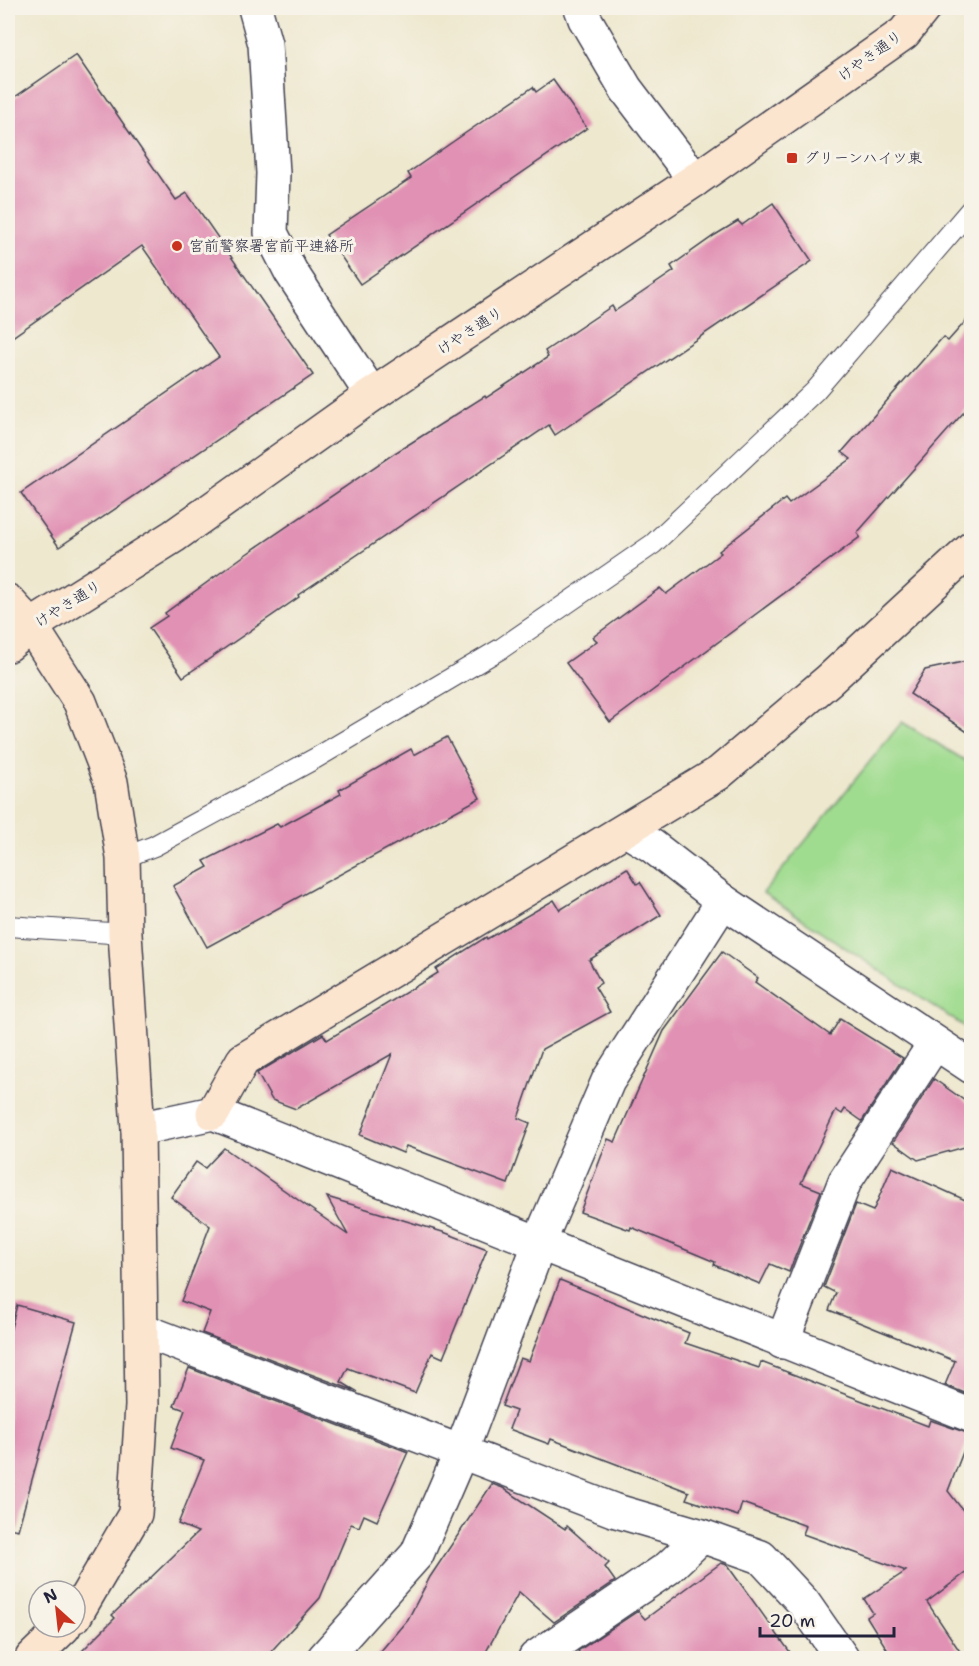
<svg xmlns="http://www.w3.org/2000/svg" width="979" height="1666" font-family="'Shantell Sans','Klee One',sans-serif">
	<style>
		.green { fill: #a0dc90; stroke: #617f66; stroke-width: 1.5 }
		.building { fill: #e191b4 }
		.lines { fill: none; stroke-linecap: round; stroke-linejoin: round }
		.lane-casing { stroke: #414051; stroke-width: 22 }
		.street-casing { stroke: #414051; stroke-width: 36 }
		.secondary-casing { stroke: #414051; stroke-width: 36 }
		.lane { stroke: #fff; stroke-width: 20 }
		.street { stroke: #fff; stroke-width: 33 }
		.secondary { stroke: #fce5cf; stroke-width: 33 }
		.poi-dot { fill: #c8321e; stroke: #f7f3e8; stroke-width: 2 }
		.labels { text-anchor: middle; stroke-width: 6; stroke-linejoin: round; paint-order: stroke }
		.street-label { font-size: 15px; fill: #22223b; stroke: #f7f3e8 }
		.poi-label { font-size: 15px; fill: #22223b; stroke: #f7f3e8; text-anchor: start }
	</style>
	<rect width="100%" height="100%" fill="#f7f3e8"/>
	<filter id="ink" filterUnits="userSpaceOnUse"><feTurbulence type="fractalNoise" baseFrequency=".0167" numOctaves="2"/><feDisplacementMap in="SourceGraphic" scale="12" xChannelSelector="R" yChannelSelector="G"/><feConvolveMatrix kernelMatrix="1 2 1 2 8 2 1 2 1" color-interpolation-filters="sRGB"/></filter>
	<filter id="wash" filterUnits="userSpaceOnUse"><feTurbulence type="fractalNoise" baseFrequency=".008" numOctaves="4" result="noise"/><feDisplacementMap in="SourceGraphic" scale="24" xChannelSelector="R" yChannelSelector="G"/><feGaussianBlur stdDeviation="1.35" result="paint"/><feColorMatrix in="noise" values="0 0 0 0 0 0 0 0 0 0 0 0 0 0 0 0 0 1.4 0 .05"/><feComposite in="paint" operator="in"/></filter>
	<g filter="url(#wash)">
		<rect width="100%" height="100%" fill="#eee8cf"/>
		<path class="green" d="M902 722 971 764V1031L763 893Z"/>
		<g id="blocks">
			<g class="building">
				<path d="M76 55 176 200 187 193 313 375 59 547 21 493 219 357 142 246 8 340V102Z"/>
				<path d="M553 80 587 128 360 284 326 235 411 178 408 173 451 143 533 87 536 92Z"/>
				<path d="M773 203 812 261 555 435 549 425 298 595 299 597 183 677 149 628 167 616 165 613 245 555 395 453 485 396 486 398 548 357 545 351 612 306 615 311 674 271 671 266 715 235 738 221 742 225Z"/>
				<path d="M972 314V403L857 533 860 537 610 722 566 663 597 641 593 637 660 588 666 594 721 553 719 551 785 499 789 504 851 459 842 452 943 337 948 341Z"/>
				<path d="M972 660V735L910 694 925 670Z"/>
				<path d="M447 737 480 798 207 947 173 886 208 867 204 861 277 824 280 827 341 794 339 790 411 749 414 755Z"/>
				<path d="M627 868 637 884 640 882 661 915 589 960 601 983 595 987 610 1012 542 1049 518 1118 530 1123 508 1184 406 1146 403 1153 360 1135 392 1054 296 1109 272 1100 257 1073 323 1034 327 1040 438 973 436 969 486 937 487 939 554 900 560 910Z"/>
				<path d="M722 952 758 978 755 982 830 1035 840 1019 903 1058 862 1121 845 1109 842 1114 836 1110 801 1183 821 1191 789 1272 770 1264 760 1284 714 1265 715 1262 631 1227 630 1230 580 1212 608 1139 615 1142 664 1031Z"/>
				<path d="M934 1079 972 1106V1145L918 1160 893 1142Z"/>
				<path d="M224 1148 348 1235 327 1197 446 1233 487 1249 443 1358 432 1353 415 1393 348 1368 341 1382 358 1392 202 1333 210 1312 181 1301 210 1226 171 1197 196 1162 205 1168Z"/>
				<path d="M892 1167 972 1203V1396L945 1385 955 1361 829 1310 836 1293 824 1287 856 1204 873 1211Z"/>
				<path d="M560 1280 689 1333 685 1343 759 1368 761 1362 928 1426 930 1420 970 1434 948 1491 972 1522V1568L927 1602 965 1659H893L867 1617 873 1613 864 1599 906 1571 803 1534 806 1526 742 1503 738 1516 686 1499 689 1492 551 1439 549 1444 509 1429 516 1411 502 1406 520 1358 529 1361Z"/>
				<path d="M17 1305 76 1322 18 1530 8 1528V1339Z"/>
				<path d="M189 1368 408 1452 377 1521 364 1515 359 1527 351 1524 320 1598 264 1659H74L115 1618 112 1615 198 1532 178 1524 204 1460 171 1448 185 1410 174 1406Z"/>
				<path d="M492 1484 503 1488 565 1529 567 1526 609 1563 605 1567 615 1581 554 1622 519 1592 482 1659H374L408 1619 430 1577Z"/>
				<path d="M721 1563 727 1565 795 1659H584L578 1651 638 1611 645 1619Z"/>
			</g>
		</g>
	</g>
	<g filter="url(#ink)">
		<use href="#blocks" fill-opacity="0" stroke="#414051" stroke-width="1.5"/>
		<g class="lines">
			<defs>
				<g id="lane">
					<path d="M123 858 154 846 316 758 502 648 653 544 815 391 972 208"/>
					<path d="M8 926 125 934"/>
				</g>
				<g id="street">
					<path d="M255 8 265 44 273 173 271 233 291 272 372 395"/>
					<path d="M581 8 585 19 626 89 695 180"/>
					<path d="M626 830 652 846 723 901 972 1067"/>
					<path d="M138 1129 213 1113 972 1416"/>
					<path d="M142 1330 613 1510 702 1536 761 1557 803 1602 842 1658"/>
					<path d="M782 1342 845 1181 935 1043"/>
					<path d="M324 1658 417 1554 461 1452 546 1226 608 1081 723 901"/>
					<path d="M535 1658 668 1568 702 1536"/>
				</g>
				<g id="secondary">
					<path d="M8 601 31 626 80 702 111 782 123 858 125 934 138 1129 142 1406 135 1514 75 1616"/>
					<path d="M8 645 31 626 174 536 372 395 695 180 904 33 924 8"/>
					<path d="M213 1113 243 1060 719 773 829 680 972 548"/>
					<path d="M32 1658 64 1627"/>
				</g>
			</defs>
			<use href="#lane" class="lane-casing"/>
			<use href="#street" class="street-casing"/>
			<use href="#secondary" class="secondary-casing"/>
			<use href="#lane" class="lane"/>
			<use href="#street" class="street"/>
			<use href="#secondary" class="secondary"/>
		</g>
	</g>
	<g class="poi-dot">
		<rect x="786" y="152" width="12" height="12" rx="3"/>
		<circle cx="177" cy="246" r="6"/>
	</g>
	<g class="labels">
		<g class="street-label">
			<text transform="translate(870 56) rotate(-36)" y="5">けやき通り</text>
			<text transform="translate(470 331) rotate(-33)" y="5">けやき通り</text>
			<text transform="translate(68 604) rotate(-32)" y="5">けやき通り</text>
		</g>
		<g class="poi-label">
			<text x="804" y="163">グリーンハイツ東</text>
			<text x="189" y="251">宮前警察署宮前平連絡所</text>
		</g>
	</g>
	<rect width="979" height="1666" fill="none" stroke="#f7f3e8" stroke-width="30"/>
	<g transform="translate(57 1609) rotate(333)"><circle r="28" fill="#f7f3e8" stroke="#a29fa3" stroke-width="1.5"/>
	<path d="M0-4.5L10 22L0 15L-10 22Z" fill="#c8321e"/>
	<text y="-9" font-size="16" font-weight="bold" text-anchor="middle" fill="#22223b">N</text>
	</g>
	<path d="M760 1627v9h134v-9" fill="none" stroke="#22223b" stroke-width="3"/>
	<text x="769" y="1627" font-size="18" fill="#22223b" stroke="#f7f3e8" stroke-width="4.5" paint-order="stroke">20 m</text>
</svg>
